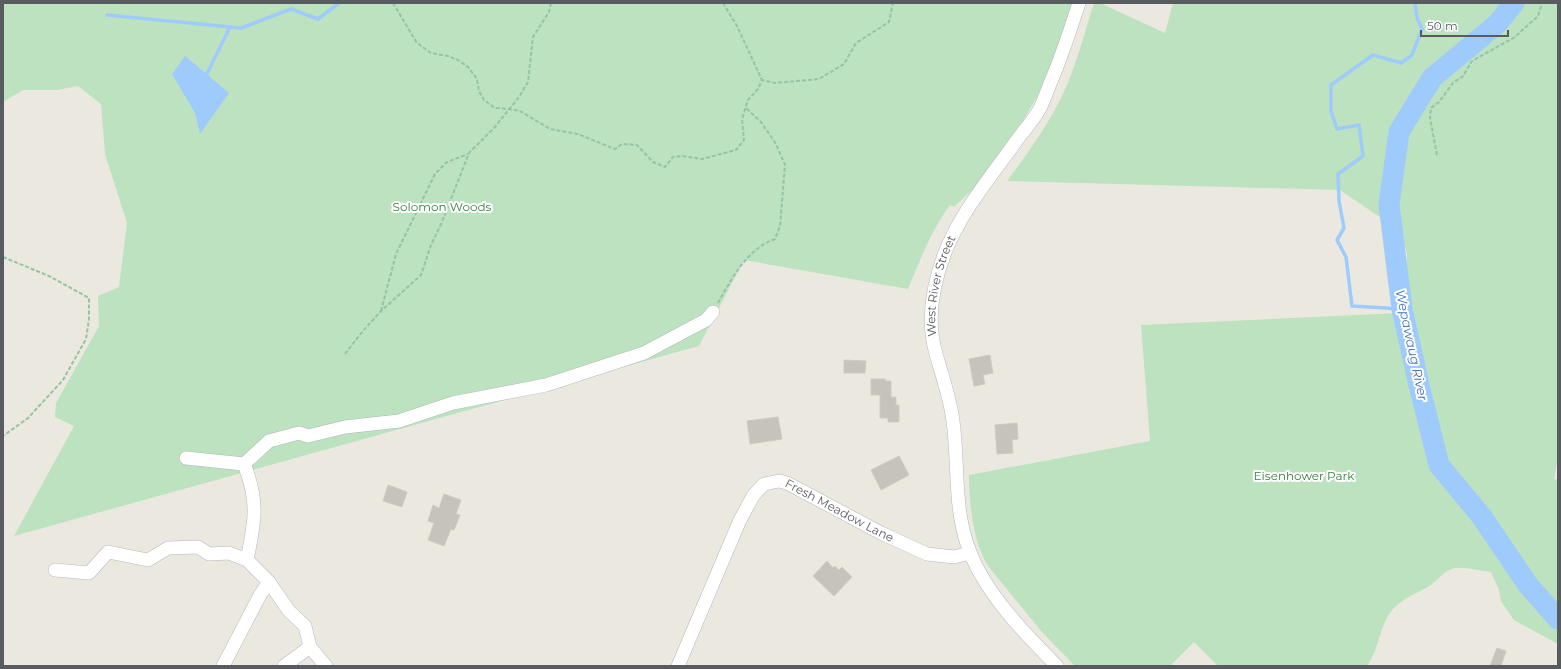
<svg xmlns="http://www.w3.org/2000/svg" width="1561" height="669" font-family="Montserrat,sans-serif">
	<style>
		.green { fill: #bce2bf }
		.water { fill: #9ecbfc }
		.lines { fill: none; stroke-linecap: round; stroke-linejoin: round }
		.stream { stroke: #9ecbfc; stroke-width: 3.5 }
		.river { stroke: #9ecbfc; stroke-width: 21 }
		.building { fill: #c6c3bd; stroke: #cfcbbe }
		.minor-casing { stroke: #b5b7bc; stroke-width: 14 }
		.path { stroke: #95c3a6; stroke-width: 2; stroke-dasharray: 4 2; stroke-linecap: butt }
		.minor { stroke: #fff; stroke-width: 13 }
		.labels { text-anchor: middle; stroke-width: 4; stroke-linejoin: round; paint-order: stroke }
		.park-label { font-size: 12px; fill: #368140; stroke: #fff }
		.street-label { font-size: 12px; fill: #585b60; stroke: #fff }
		.water-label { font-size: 13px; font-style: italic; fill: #4374bd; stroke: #fff }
	</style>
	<rect width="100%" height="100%" fill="#ebe9df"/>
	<g class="green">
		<path d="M3 3H1073L1061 42 1043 87 1013 137 976 186 954 207 950 205C931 231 920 260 908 289L744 260 699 346 14 536 74 426 55 417 56 403 99 326 98 296 119 287 127 223 105 154 101 104 78 86 57 90H23L3 102Z"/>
		<path d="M1094 3H1100L1165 33 1173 3H1558V458L1554 479 1558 480V644L1514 620 1501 601 1499 590 1491 572C1481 571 1464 567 1455 568 1445 570 1440 578 1432 584 1415 596 1399 597 1387 618 1378 634 1378 651 1367 666H1218L1194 642 1170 666H1075L1042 632 988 566C973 542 969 503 969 475L1150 441 1141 325 1400 313 1397 293 1407 261V253L1403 240 1393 226 1340 190 1007 181C1027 154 1047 127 1062 96 1076 67 1084 34 1094 3Z"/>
	</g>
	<path class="water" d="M185 56 229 93 200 134 195 113 172 74Z"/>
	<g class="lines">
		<g class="stream">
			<path d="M107 15 241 28 291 9 318 19 339 3"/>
			<path d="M205 78 230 27"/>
			<path d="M1402 309 1352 306 1346 257 1337 240 1344 228 1339 201 1338 174 1363 156 1359 125 1337 129 1331 111V85L1373 55 1401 63 1412 55 1422 29 1417 18 1415 3"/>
		</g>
		<path class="river" d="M1514 3 1497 24 1432 78 1399 132 1389 204 1402 309 1419 385 1439 465 1482 517 1528 585 1558 619"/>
	</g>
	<g class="building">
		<path d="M990 355 993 373 983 375 985 384 974 386 969 359Z"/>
		<path d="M844 360 866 361 865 373H844Z"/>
		<path d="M871 379H885L886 381H891V397H896V405H899V422H888V418H880V395H871Z"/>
		<path d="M778 417 782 439 750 444 747 421Z"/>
		<path d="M1017 423 1018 439 1012 440 1013 453 997 454 995 425Z"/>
		<path d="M899 456 909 475 881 490 871 470Z"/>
		<path d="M388 485 407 492 402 507 383 501Z"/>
		<path d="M444 494 461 500 456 514 460 515 454 530 451 529 444 546 428 540 434 523 428 521 433 505 439 508Z"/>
		<path d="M827 561 833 568 835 566 839 570 842 567 852 577 834 596 813 576Z"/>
		<path d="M1497 648 1506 651 1501 666H1490Z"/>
	</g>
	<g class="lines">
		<defs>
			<g id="minor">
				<path d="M186 458 244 464 269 441 299 433 308 436 345 427 399 421 453 403 546 385 644 353 706 320 713 312"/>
				<path d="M244 464C259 501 255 521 247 560"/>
				<path d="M55 570 89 573 108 552 148 560 168 548 198 547 209 554 229 553 247 560 269 582 289 611 305 626 310 647 326 666"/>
				<path d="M223 666 260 595 269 582"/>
				<path d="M284 666 310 647"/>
				<path id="s1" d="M678 666 740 520 753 496 764 484 779 481 787 483 881 533 927 554 954 557 970 553"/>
				<path id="s2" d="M1057 666C1026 635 986 594 970 552 953 510 959 465 953 421 950 397 941 373 935 350 927 319 933 285 944 255 959 214 992 175 1017 140 1024 130 1033 121 1039 110 1043 103 1046 94 1049 86 1061 59 1070 31 1079 3"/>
			</g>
		</defs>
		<use href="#minor" class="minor-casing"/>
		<g class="path">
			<path d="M393 3 417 43 431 53 448 56 458 60 468 67 477 79 479 91 484 100 495 108 509 109 520 111 550 129 578 134 615 149 622 144 637 145 653 162 665 167 673 157 682 156 702 159 736 150 744 140 742 119 748 100 758 89 762 80 775 83 819 79 844 64 856 43 889 22 893 3"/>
			<path d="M723 3 737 26 762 80"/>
			<path d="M1437 155 1430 118 1431 108 1439 102 1453 83 1463 76 1472 61 1515 37 1538 16 1542 3"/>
			<path d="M3 257 49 276 89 298V319L86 339 63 380 28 418 3 436"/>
			<path d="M718 303C732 278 747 249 775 239L780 226 785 165 776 144 761 122 746 108"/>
			<path d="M381 311 396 254 435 174 447 162 468 154"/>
			<path d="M345 354 362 332 381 311 421 275 431 245 442 222 469 153 494 128 519 97 528 82 533 37 549 12 551 3"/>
		</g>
		<use href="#minor" class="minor"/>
	</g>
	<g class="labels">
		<g class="park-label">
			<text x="442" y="211">Solomon Woods</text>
			<text x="1304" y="480">Eisenhower Park</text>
		</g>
		<g class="street-label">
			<text dy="4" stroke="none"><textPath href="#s2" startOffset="416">West River Street</textPath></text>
			<text dy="4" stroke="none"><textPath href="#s1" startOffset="285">Fresh Meadow Lane</textPath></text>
		</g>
		<g class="water-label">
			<text transform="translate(1412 345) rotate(78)" y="5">Wepawaug River</text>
		</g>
	</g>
	<rect width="1561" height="669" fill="none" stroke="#585b60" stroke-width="8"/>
	<path d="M1421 30v6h87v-6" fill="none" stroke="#585b60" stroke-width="2"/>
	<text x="1427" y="30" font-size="12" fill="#585b60" stroke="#ffffff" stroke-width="3" paint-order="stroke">50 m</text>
</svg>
